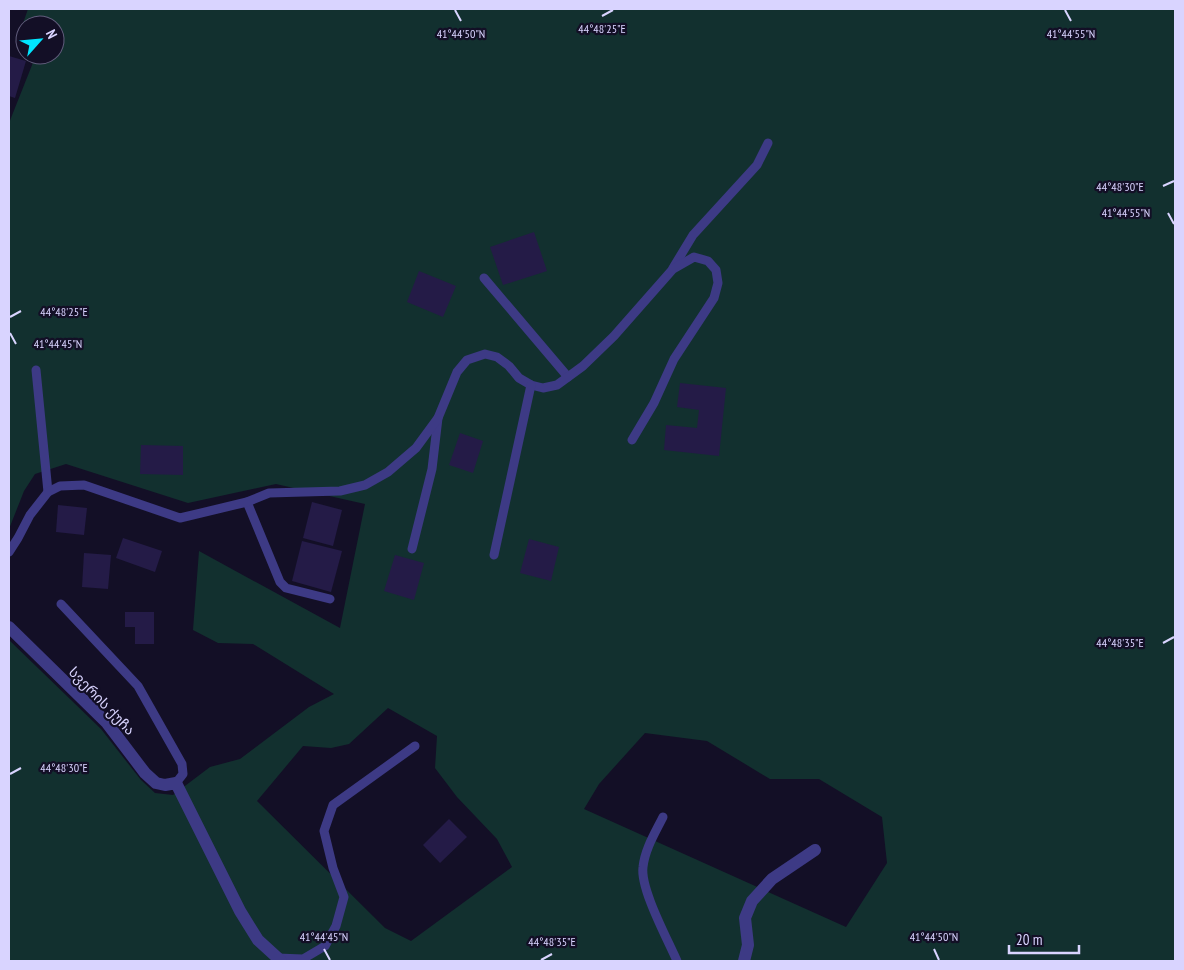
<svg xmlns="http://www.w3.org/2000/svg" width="1184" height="970" font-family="'PT Sans Narrow','Noto Sans Georgian',sans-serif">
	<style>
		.green { fill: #12302f; fill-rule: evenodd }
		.building { fill: #241b47 }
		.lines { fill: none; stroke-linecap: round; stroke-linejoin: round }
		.lane { stroke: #3d3a85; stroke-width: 9 }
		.street { stroke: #3d3a85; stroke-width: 12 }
		.ticks { fill: none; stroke: #d9d4ff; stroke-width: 2 }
		.labels { text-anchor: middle; stroke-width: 4.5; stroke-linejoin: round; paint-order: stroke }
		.street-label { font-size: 14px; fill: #d9d4ff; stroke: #130f26 }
		.ticks-label { font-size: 12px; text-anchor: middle; fill: #d9d4ff; stroke: #130f26; stroke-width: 4.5; stroke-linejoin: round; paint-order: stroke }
	</style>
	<rect width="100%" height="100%" fill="#130f26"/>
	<path class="green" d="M28 9H1175V961H9V640L101 729 141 780 155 793 173 795 210 767 240 759 309 707 334 694 253 644 218 643 193 630 199 551 340 628 365 504 276 484 188 503 66 464 35 474 24 491 9 529V123L36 55H55V25H25V35L20 32ZM388 708 437 736 435 768 457 797 497 839 512 867 411 941 385 928 257 801 303 746 331 748 349 744ZM645 733 707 741 770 779H819L882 817 887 863 846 927 584 809 599 784Z"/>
	<g class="building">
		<path d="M9 56 26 61 15 98 9 96Z"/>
		<path d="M534 232 547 271 503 285 490 247Z"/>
		<path d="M419 271 456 286 443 317 407 302Z"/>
		<path d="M680 383 726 388 719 456 664 450 666 425 697 428 699 410 677 407Z"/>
		<path d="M460 433 483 441 473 473 449 465Z"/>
		<path d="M141 445 183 446V475L140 474Z"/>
		<path d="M312 502 342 510 333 546 303 538Z"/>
		<path d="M58 505 87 508 84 535 56 532Z"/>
		<path d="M123 538 162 551 155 572 116 558Z"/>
		<path d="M529 539 559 547 551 581 520 573Z"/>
		<path d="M302 541 342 551 331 592 292 581Z"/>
		<path d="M84 553 111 555 108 589 82 587Z"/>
		<path d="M395 555 424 563 414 600 384 591Z"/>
		<path d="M125 612H154V644H135V627H125Z"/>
		<path d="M449 819 467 837 440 863 423 845Z"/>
	</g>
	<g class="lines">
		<g class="lane">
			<path d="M673 268 693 235 757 165 768 143"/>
			<path d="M484 278 568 377"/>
			<path d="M36 370 48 492"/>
			<path d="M247 502 280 582 286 588 330 599"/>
			<path d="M412 549 432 469 438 418"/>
			<path d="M9 552 18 538 30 515 48 492 60 486 84 485 180 518 247 502 269 493 340 491 365 485 388 472 416 448 438 418 457 372 467 360 485 354 497 357 509 366 519 378 531 385 543 388 557 385 583 366 614 336 673 269 694 257 708 261 716 270 718 283 714 298 674 359 654 403 632 440"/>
			<path d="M494 555 531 385"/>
			<path d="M61 604 138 686 182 764 183 774 176 783"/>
			<path d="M663 817C655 833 645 849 643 867 640 889 668 940 677 961"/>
			<path d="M277 958 303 959 325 946 336 926 344 897 333 868 324 831 333 805 415 746"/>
		</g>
		<g class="street">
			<path d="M9 627 107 723 145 773 156 783 165 785 176 783 240 911 258 940 281 961"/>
			<path d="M744 961 748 945 745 918 752 901 772 879 815 850"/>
		</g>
	</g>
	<path class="ticks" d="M455 10 461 21M1065 10 1071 21M602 16 613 10M1163 186 1174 181M1168 213 1174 224M10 317 21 311M10 333 16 344M1163 643 1174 637M10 774 21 768M324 949 330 960M934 949 939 960M541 960 552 954"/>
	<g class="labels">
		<g class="street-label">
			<text transform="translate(102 701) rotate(46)" y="5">სვერის ქუჩა</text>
		</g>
	</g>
	<g class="ticks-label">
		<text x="602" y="33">44°48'25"E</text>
		<text x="461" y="38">41°44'50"N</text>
		<text x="1071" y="38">41°44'55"N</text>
		<text x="1120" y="191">44°48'30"E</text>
		<text x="1126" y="217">41°44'55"N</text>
		<text x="64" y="316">44°48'25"E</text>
		<text x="58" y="348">41°44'45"N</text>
		<text x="1120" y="647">44°48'35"E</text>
		<text x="64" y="772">44°48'30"E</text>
		<text x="324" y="941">41°44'45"N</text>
		<text x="934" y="941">41°44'50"N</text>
		<text x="552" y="946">44°48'35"E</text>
	</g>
	<rect width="1184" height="970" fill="none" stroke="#d9d4ff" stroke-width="20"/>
	<g transform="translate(40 40) rotate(63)"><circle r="24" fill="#130f26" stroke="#625e7d"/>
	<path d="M0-4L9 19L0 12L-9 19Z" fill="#00e5ff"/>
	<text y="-8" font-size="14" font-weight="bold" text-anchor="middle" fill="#d9d4ff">N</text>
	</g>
	<path d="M1009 945v8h70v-8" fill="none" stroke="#d9d4ff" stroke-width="2.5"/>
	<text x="1016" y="945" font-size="15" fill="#d9d4ff" stroke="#130f26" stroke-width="4" paint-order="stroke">20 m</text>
</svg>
